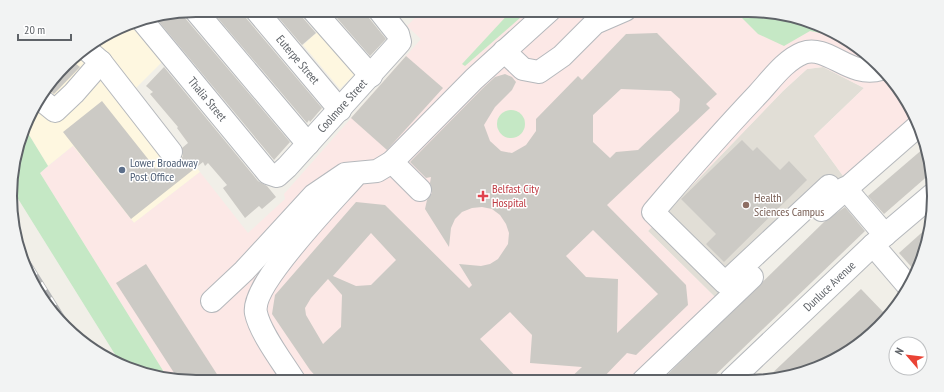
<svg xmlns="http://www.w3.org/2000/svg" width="944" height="392" font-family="'PT Sans Narrow',sans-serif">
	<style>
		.commercial { fill: #fef7e0 }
		.education { fill: #e1ded6 }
		.medical { fill: #fce8e6 }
		.green { fill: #c5e8c5 }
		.building { fill: #cccac5; fill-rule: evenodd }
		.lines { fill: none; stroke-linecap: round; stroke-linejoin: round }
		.minor-casing { stroke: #b5b8bc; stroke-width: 24 }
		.minor { stroke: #fff; stroke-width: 22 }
		.rail-casing { stroke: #b6b7b8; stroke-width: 4.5 }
		.rail { stroke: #fff; stroke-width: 3; stroke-dasharray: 9; stroke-linecap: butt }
		.service-dot { fill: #5c6f8a; stroke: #fff; stroke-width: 1.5 }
		.health-dot { fill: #e0444e; stroke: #fff; stroke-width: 1.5 }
		.education-dot { fill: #8d6e63; stroke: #fff; stroke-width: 1.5 }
		.labels { text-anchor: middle; stroke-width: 3; stroke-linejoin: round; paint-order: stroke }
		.street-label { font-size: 12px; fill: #5f6368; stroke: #fff }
		.service-label { font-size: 12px; fill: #4e5e75; stroke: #fff; text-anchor: start }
		.health-label { font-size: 12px; fill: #be3a42; stroke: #fff; text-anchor: start }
		.education-label { font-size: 12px; fill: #785e54; stroke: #fff; text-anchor: start }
		.rim { fill: none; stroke: #5f6368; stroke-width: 2 }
	</style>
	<rect width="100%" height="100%" fill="#f1efe8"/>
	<g class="commercial">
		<path d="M129 24 163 61 135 89 200 172 134 223 73 146 48 166 26 130 35 103 74 56Z"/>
		<path d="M324 26 360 69 340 89 303 45Z"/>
	</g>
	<path class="education" d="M823 67 864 88 814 136 846 180 718 300 648 231 783 91 807 69Z"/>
	<path class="medical" d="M423 10H748L808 20 870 56 915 114 917 122 846 180 814 136 864 88 823 67 807 69 783 91 648 231 718 300 632 381 196 382 167 377 40 173 73 146 134 223 200 172 248 233 285 199 284 194 421 39 407 26Z"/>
	<g class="green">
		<path d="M512 10H529L465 66 462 64Z"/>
		<path d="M734 10H748L808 20 836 36 810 31 784 46 758 34Z"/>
		<circle cx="511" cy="124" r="14"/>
		<path d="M26 130 48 166 40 173 167 377 136 372 121 364 12 189V171Z"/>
	</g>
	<g class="building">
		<path d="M211 10H244L246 18 322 108 310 122 309 120 307 123Z"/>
		<path d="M272 10H301L303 18 316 33 302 45Z"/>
		<path d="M330 10H367L369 18 386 39 370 56Z"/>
		<path d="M183 12 185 18 290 142 274 160 155 17Z"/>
		<path d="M657 33 717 94 706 104 710 108 607 205 686 285 688 305 636 355 627 353 600 381H567L582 367 530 363 532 335 510 312 480 339 520 381H407L404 377 371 376 365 382H321L310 370 272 314 275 295 356 202 385 205 469 288 472 285 459 264 481 266 490 264 498 259 508 244 509 233 506 224 500 215 492 209 482 207 472 208 462 212 455 219 451 228 449 247 425 209 427 200 432 193 430 183 431 177 426 178 410 162 483 88 495 77 505 74 512 77 516 82 512 90 495 107 484 125 490 141 501 151 512 153 526 145 536 131V119L578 76 582 80 626 34ZM621 89 671 91 680 99 679 111 638 150 616 152 610 158 593 142V115ZM593 230 658 294 617 333 618 279 586 277 566 256ZM371 233 396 260 371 285 356 286 333 276ZM328 279 342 295 341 327 323 344 306 315 305 308 311 298Z"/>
		<path d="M406 56 443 88 387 150 351 118Z"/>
		<path d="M71 60 80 67 54 94 47 88Z"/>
		<path d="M164 67 258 181 267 186 276 197 262 209 259 206 245 218 223 188 227 185 208 163 205 166 203 162 131 219 63 132 102 101 156 169 164 162 172 164 178 162 183 156 182 148 188 143 177 128 178 127 150 94 153 92 146 86Z"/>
		<path d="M742 140 753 151 757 147 780 170 789 161 807 180 724 262 706 244 716 234 681 199Z"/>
		<path d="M924 148 931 173 884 214 868 196Z"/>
		<path d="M845 207 865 231 709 381H661L824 222Z"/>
		<path d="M928 227 924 256 916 272 899 253Z"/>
		<path d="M146 264 222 382H196L178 379 116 283Z"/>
		<path d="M861 289 886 315 862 338 848 351 830 363 772 380H765Z"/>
	</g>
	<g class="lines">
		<defs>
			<g id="minor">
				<path d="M195 10 308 144"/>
				<path id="s1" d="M256 10 340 110"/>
				<path d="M313 10 371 76"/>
				<path id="s2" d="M141 19 268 173 277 176 287 167 400 42 398 34 379 10"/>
				<path d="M504 51 523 69 539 72 562 56 595 23 625 10"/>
				<path d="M101 62 171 152"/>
				<path d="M39 98 55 111 74 93 101 62 86 49"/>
				<path d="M392 162 420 190"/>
				<path d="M829 186 725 283 653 212C687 172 722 132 758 94 771 80 785 60 803 53 828 44 850 79 881 69"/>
				<path d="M845 188 885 235"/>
				<path d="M822 210 918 126"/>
				<path d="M873 245 909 287"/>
				<path d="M212 301 244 271 314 195 345 174 377 171 392 162 474 79 550 10"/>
				<path id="s3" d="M731 380 873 245 932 195"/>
				<path d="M643 381 752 277"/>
				<path d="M295 382C284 364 260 333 256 313 250 285 333 201 354 177"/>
			</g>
		</defs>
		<use href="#minor" class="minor-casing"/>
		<use href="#minor" class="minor"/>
		<defs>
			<path id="rail" d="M22 252 72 332"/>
		</defs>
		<use href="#rail" class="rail-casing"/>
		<use href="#rail" class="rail"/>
	</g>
	<circle class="service-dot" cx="122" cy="170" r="4"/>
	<path class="health-dot" d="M481 190h4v4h4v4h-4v4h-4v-4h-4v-4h4z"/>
	<circle class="education-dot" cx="746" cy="205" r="4"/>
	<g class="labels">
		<g class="street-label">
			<text dy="4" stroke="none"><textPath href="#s1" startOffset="65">Euterpe Street</textPath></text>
			<text dy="4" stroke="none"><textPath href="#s2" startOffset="104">Thalia Street</textPath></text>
			<text dy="4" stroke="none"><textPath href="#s2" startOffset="305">Coolmore Street</textPath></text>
			<text dy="4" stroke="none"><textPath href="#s3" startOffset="136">Dunluce Avenue</textPath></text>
		</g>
		<g class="service-label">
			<text x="130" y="167">Lower Broadway<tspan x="130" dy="14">Post Office</tspan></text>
		</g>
		<g class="health-label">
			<text x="492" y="193">Belfast City<tspan x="492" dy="14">Hospital</tspan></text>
		</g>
		<g class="education-label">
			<text x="754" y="202">Health<tspan x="754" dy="14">Sciences Campus</tspan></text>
		</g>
	</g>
	<path d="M0 0H944V392H0ZM196 17H748A179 179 0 0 1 927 196V196A179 179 0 0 1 748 375H196A179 179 0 0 1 17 196V196A179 179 0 0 1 196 17Z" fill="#f2f3f3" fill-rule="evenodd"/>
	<path class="rim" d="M196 17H748A179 179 0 0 1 927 196V196A179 179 0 0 1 748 375H196A179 179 0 0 1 17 196V196A179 179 0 0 1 196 17Z"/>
	<g transform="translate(908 356) rotate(298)"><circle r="19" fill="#ffffff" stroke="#bfc1c3"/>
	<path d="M0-3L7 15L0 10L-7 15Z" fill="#ea4335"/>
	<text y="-6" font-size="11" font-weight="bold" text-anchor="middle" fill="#5f6368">N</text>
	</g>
	<path d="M18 34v6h53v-6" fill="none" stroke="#5f6368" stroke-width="2"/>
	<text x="24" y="34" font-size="12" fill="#5f6368" stroke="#ffffff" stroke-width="3" paint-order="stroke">20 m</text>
</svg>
